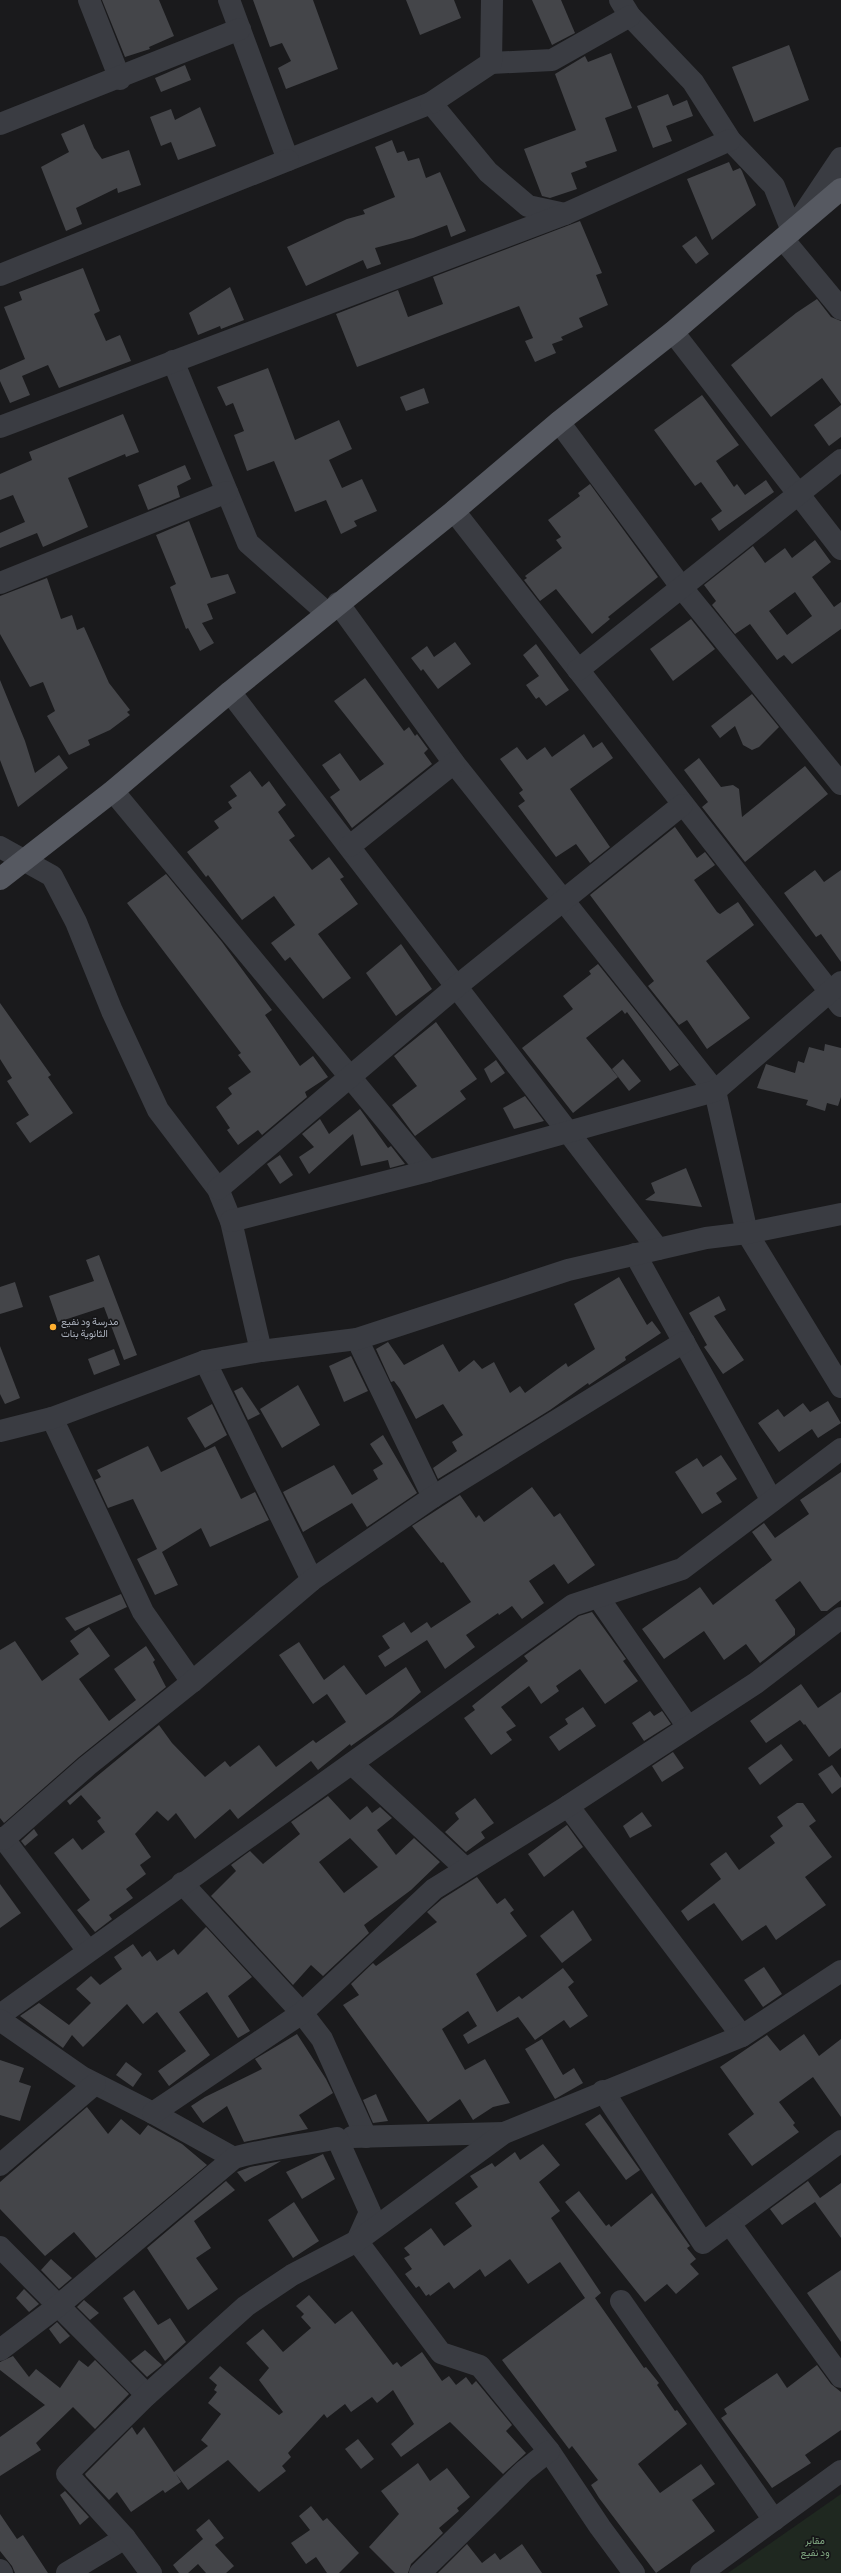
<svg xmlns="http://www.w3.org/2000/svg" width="841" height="2573" font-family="Commissioner,Vazirmatn,sans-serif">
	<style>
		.green { fill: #1f2820 }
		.building { fill: #444549; fill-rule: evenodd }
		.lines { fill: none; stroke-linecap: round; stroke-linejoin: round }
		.minor { stroke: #3a3c42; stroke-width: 22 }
		.major { stroke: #565961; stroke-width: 22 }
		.poi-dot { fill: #ffaf2f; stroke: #151517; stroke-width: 1.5 }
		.labels { text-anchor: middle; stroke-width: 3.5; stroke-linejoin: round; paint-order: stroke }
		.poi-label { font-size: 10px; fill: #abb1bd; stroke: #151517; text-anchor: start }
		.park-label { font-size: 10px; fill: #81a982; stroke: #151517 }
	</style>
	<rect width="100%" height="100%" fill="#1a1a1c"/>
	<path class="green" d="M841 2494V2573H728Z"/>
	<g class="building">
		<path d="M102 0H159L174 36 149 47 150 49 125 57Z"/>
		<path d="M253 0H313L338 69 286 89 278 68 291 61 282 43 270 47Z"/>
		<path d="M406 0H454L461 18 420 35Z"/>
		<path d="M532 0H561L575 33 552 45Z"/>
		<path d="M789 45 809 100 754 122 732 67Z"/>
		<path d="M611 53 632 108 605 118 617 151 585 162 587 167 571 173 577 189 550 198 542 196 524 149 576 130 555 74 585 56 588 62Z"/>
		<path d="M185 65 191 80 161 92 155 78Z"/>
		<path d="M668 94 673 106 687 100 693 116 666 126 672 141 653 148 637 106Z"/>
		<path d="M200 107 216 146 178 160 171 142 161 146 150 117 171 109 175 120Z"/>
		<path d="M84 124 94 148 102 159 129 150 141 185 118 193 117 188 76 208 82 224 66 231 41 167 69 152 61 134Z"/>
		<path d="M392 140 397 153 404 151 408 161 419 158 426 178 440 172 466 231 451 237 447 225 413 238 375 248 381 264 367 269 363 260 306 286 287 247 347 219 365 214 363 210 395 197 375 147Z"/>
		<path d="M729 162 733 171 740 168 742 171 756 205 712 240 687 179Z"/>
		<path d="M580 221 602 273 596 275 608 305 579 318 583 327 561 337 563 340 552 344 556 353 535 362 525 341 533 338 519 306 357 367 336 314 398 290 408 317 443 304 433 277Z"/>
		<path d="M696 236 709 254 696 264 682 246Z"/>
		<path d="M83 268 100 311 94 314 106 341 120 335 131 361 59 388 48 365 22 376 30 395 10 403 0 381V370L25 359 4 307 22 300 19 292Z"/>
		<path d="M230 287 244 320 221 329 220 326 198 335 189 313Z"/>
		<path d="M817 299 831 317 841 321V404L822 378 771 417 731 365 796 313Z"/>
		<path d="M268 368 295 440 339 420 352 449 329 460 342 488 362 479 377 511 354 521 357 526 341 534 326 500 295 512 274 461 247 471 234 435 244 431 233 403 226 406 217 387Z"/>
		<path d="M424 388 429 403 406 411 400 397Z"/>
		<path d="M702 395 739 445 716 461 734 487 737 484 745 495 766 480 774 492 719 531 711 519 722 511 701 482 695 486 654 430Z"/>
		<path d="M841 405V437L829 446 814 425Z"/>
		<path d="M123 414 139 452 126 457 125 454 68 478 88 527 43 547 37 533 0 548V533L25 522 13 495 0 500V474L32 460 29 452Z"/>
		<path d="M185 465 191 479 177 486 180 497 148 510 138 485Z"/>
		<path d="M590 484 658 577 608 617 610 619 592 634 556 589 540 601 524 580 527 578 525 576 562 548 556 540 561 537 548 520 580 496 578 493Z"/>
		<path d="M189 521 211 578 228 574 236 593 207 604 213 619 202 623 214 643 200 651 188 628 186 629 170 587 176 584 156 535Z"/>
		<path d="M815 540 831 562 812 577 834 607 841 602V629L792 664 784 655 777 660 750 624 735 634 712 605 716 601 704 585 753 546 765 563 785 548 792 558ZM795 592 812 616 787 635 769 611Z"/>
		<path d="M47 578 61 619 72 615 77 630 84 627 109 683 130 710 127 712 130 715 110 730 88 740 90 745 69 755 47 716 55 711 43 682 30 687 0 634V596Z"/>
		<path d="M691 619 715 649 673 681 650 649Z"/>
		<path d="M455 642 471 664 438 689 423 669 421 671 411 658 427 646 434 657Z"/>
		<path d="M536 644 569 690 546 706 539 697 536 699 526 685 539 676 523 655Z"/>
		<path d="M365 678 404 731 409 727 415 736 417 734 428 749 424 753 432 764 352 828 330 797 340 790 322 765 340 753 360 781 384 764 334 701Z"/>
		<path d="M0 680 25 741 35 773 59 755 68 768 18 807 0 760Z"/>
		<path d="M752 694 779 727 759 747 752 750 743 745 735 726 720 738 711 726Z"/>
		<path d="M584 734 593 748 602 742 613 758 570 789 610 847 590 863 576 844 556 857 518 806 525 801 519 793 523 790 500 759 517 747 527 760 545 747 552 757Z"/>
		<path d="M699 758 721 787 733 785 739 789 742 817 805 766 828 794 745 862 702 807 708 802 684 770Z"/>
		<path d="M250 771 262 787 269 781 286 805 278 812 295 836 289 840 312 870 329 857 344 877 340 879 358 904 318 934 351 978 323 999 290 957 285 961 271 943 295 925 274 896 242 920 208 875 206 877 187 852 219 828 214 821 232 808 228 802 237 796 230 786Z"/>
		<path d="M675 827 697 858 705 852 715 865 694 880 717 912 720 914 738 902 754 925 706 961 750 1018 707 1049 687 1020 679 1025 648 986 654 981 590 895Z"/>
		<path d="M815 870 824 882 841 870V962L821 934 816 937 784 893Z"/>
		<path d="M166 874 222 942 272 1010 265 1015 300 1066 313 1056 328 1077 305 1092 307 1097 262 1135 258 1130 238 1145 227 1130 230 1128 216 1107 232 1094 228 1088 251 1072 238 1055 241 1053 127 903Z"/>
		<path d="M401 944 432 989 396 1016 366 973Z"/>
		<path d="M598 964 679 1065 670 1071 627 1012 625 1014 622 1010 586 1038 618 1077 573 1113 522 1048 573 1009 563 996 591 974 589 971Z"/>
		<path d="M0 1003 51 1075 48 1077 73 1113 30 1143 16 1123 29 1115 7 1081 12 1078 0 1059Z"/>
		<path d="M436 1022 477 1079 460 1091 466 1099 415 1136 392 1105 417 1086 394 1056Z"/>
		<path d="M825 1044 841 1048V1097L838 1106 827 1103 825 1111 806 1105 808 1100 757 1088 766 1064 795 1073 798 1061 804 1063 809 1047 824 1051Z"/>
		<path d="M623 1059 641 1081 629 1091 612 1069Z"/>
		<path d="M496 1060 505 1073 491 1083 484 1069Z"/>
		<path d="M525 1096 544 1121 514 1129 503 1108Z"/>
		<path d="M360 1109 388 1148 391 1146 405 1164 390 1168 388 1160 361 1166 353 1134 309 1174 299 1157 314 1147 302 1134 320 1119 329 1134Z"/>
		<path d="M280 1155 293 1175 280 1184 267 1164Z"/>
		<path d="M686 1168 702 1207 645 1200 655 1193 651 1183Z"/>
		<path d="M99 1255 137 1355 124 1360 104 1307 58 1322 49 1296 94 1281 86 1260Z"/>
		<path d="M619 1277 647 1325 652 1321 661 1333 625 1357 626 1360 589 1385 588 1383 550 1410 438 1479 433 1468 457 1451 452 1442 463 1435 443 1404 416 1419 400 1389 394 1381 391 1382 376 1349 388 1342 404 1365 443 1344 459 1372 474 1360 482 1369 494 1362 510 1393 520 1386 525 1393 566 1363 568 1367 595 1349 574 1304Z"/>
		<path d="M15 1282 23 1307 0 1314V1287Z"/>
		<path d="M719 1296 726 1310 714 1316 744 1360 723 1374 704 1347 707 1345 689 1313Z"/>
		<path d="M0 1346 20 1398 5 1404 0 1394Z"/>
		<path d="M114 1349 120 1365 94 1375 88 1359Z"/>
		<path d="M351 1356 368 1391 344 1402 329 1366Z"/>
		<path d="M298 1385 320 1425 282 1448 260 1409Z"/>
		<path d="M242 1387 260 1414 248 1420 234 1391Z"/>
		<path d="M828 1401 841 1423 818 1438 812 1429 779 1452 758 1423 778 1409 784 1417 803 1403 810 1412Z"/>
		<path d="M212 1404 227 1435 205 1448 187 1418Z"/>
		<path d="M383 1435 417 1493 367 1527 352 1503 303 1532 283 1492 334 1465 352 1495 378 1479 373 1470 383 1464 370 1444Z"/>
		<path d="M148 1446 161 1472 215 1446 241 1499 255 1492 269 1520 210 1547 201 1528 162 1552 178 1585 155 1595 137 1559 157 1549 133 1499 108 1508 95 1480 101 1477 97 1470Z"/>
		<path d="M721 1455 737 1479 716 1493 722 1502 702 1514 675 1472 697 1458 703 1467Z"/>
		<path d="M841 1472V1600L827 1611H821L800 1581 775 1600 795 1629V1635L760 1663 746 1644 724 1660 704 1631 664 1659 642 1629 700 1587 713 1605 772 1560 752 1532 764 1523 775 1538 809 1514 800 1500Z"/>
		<path d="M532 1487 554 1517 560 1513 595 1565 568 1584 554 1564 529 1581 544 1603 522 1619 512 1606 499 1615 498 1613 466 1635 475 1647 445 1669 427 1640 385 1667 378 1656 390 1648 382 1636 404 1622 411 1633 427 1622 431 1628 471 1602 443 1562 441 1563 412 1526 460 1495 476 1518 479 1515 484 1522Z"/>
		<path d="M121 1594 127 1607 75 1631 65 1618Z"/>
		<path d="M592 1612 626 1659 623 1661 638 1681 605 1704 580 1669 556 1686 559 1691 541 1704 529 1686 501 1707 516 1726 506 1732 512 1740 491 1755 464 1718 475 1710 472 1706 528 1661 524 1656 579 1616Z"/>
		<path d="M89 1627 110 1656 79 1679 109 1721 136 1700 114 1669 146 1646 155 1660 153 1662 166 1687 79 1757 4 1823 0 1818V1650L15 1641 42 1681 79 1654 70 1641Z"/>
		<path d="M299 1642 324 1680 344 1665 366 1695 406 1667 421 1692 392 1717 351 1746 350 1744 318 1770 311 1761 238 1819 230 1809 195 1839 176 1813 168 1821 157 1811 135 1834 151 1857 140 1865 146 1874 126 1889 133 1898 109 1915 112 1919 95 1932 77 1910 90 1900 54 1853 73 1838 82 1850 105 1832 97 1821 101 1818 81 1795 70 1805 67 1801 159 1725 172 1743 205 1777 225 1761 230 1767 259 1745 276 1767 313 1740 316 1743 346 1722 327 1694 313 1704 279 1655Z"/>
		<path d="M801 1684 818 1708 841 1692V1748L829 1757 805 1724 804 1725 800 1720 766 1743 750 1721Z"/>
		<path d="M583 1707 596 1726 559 1751 549 1737 568 1724 565 1719Z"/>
		<path d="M650 1711 654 1716 662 1711 671 1724 644 1741 632 1723Z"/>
		<path d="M781 1744 793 1760 760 1785 748 1768Z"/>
		<path d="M673 1752 684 1768 662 1782 652 1766Z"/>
		<path d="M832 1765 841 1778V1787L832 1794 818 1774Z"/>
		<path d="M328 1796 350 1820 367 1806 372 1813 380 1807 392 1818 377 1830 396 1855 414 1838 440 1862 411 1890 364 1925 369 1933 323 1976 311 1965 293 1985 211 1896 236 1871 231 1865 250 1851 263 1864 300 1834 291 1822ZM350 1838 378 1867 344 1893 319 1862Z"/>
		<path d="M475 1798 494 1823 481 1832 485 1838 466 1852 445 1832 459 1819 455 1813Z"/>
		<path d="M797 1803H803L816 1821 809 1826 832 1857 805 1877 826 1905 776 1940 766 1925 742 1941 714 1903 688 1921 681 1911 721 1879 710 1864 726 1852 739 1870 775 1843 770 1836 783 1826 777 1817Z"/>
		<path d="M642 1812 652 1826 630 1838 623 1826Z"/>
		<path d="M567 1825 583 1847 544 1877 528 1854Z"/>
		<path d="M34 1829 38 1835 25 1846 21 1841Z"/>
		<path d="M477 1877 497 1904 505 1898 514 1910 510 1913 527 1936 476 1974 497 2012 519 1996 522 1999 563 1968 574 1982 568 1987 588 2016 570 2028 564 2020 535 2040 518 2017 468 2044 463 2035 477 2026 468 2011 442 2029 465 2070 485 2059 510 2103 493 2107 473 2120 460 2099 428 2122 343 2005 359 1995 351 1984 373 1963 376 1966 437 1922 427 1912 442 1899Z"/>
		<path d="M0 1884 21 1913 0 1928Z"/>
		<path d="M573 1910 592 1940 562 1963 540 1936Z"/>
		<path d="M206 1927 252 1977 228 1996 250 2031 238 2038 207 1992 179 2012 210 2055 169 2086 158 2071 186 2051 157 2012 143 2024 127 2004 83 2047 72 2035 63 2048 20 2016 39 2003 69 2025 91 2003 76 1989 91 1976 100 1985 122 1969 114 1957 133 1944 142 1957 150 1951 157 1961 174 1949 178 1955Z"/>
		<path d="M764 1967 782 1994 763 2007 744 1980Z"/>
		<path d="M297 2034 326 2079 333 2093 299 2115 308 2129 244 2142 227 2106 203 2123 191 2106 205 2097 262 2069 255 2059Z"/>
		<path d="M804 2034 819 2056 841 2039V2117L813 2077 779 2102 795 2123 793 2125 799 2132 752 2166 728 2134 754 2114 720 2067 767 2035 780 2051Z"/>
		<path d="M542 2039 563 2075 574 2068 583 2083 555 2099 525 2049Z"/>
		<path d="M0 2060 24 2068 19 2082 31 2086 20 2121 0 2115Z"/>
		<path d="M126 2062 142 2074 133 2087 116 2075Z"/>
		<path d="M376 2094 388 2121 373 2123 363 2100Z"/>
		<path d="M87 2107 108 2134 121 2119 140 2135 148 2125 182 2144 207 2165 96 2258 74 2232 45 2256 0 2209V2182Z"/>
		<path d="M600 2114 640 2170 626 2180 585 2124Z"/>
		<path d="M543 2144 560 2165 539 2182 560 2211 551 2218 601 2293 595 2298 644 2368 646 2367 659 2383 657 2385 675 2411 677 2410 687 2424 638 2464 660 2493 701 2464 715 2484 692 2500 715 2531 656 2573 599 2498 591 2485 598 2480 572 2446 569 2449 502 2360 585 2298 560 2262 528 2284 510 2259 485 2277 480 2269 454 2289 449 2282 430 2296 429 2294 426 2296 419 2286 416 2288 405 2274 412 2269 404 2258 410 2255 404 2248 431 2228 444 2246 472 2226 455 2203 478 2187 470 2176 492 2163 495 2167 515 2152 520 2160Z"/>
		<path d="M323 2154 335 2179 302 2199 286 2172Z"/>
		<path d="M281 2161 245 2182 237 2172 250 2167Z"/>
		<path d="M226 2181 235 2190 194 2221 211 2248 196 2258 218 2289 188 2310 147 2248Z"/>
		<path d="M808 2181 820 2198 841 2183V2238L815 2202 782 2225 770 2209Z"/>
		<path d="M579 2191 606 2226 609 2224 611 2227 652 2193 690 2246 687 2248 696 2259 690 2264 699 2274 676 2294 667 2284 645 2302 565 2202Z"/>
		<path d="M294 2202 319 2241 293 2258 268 2220Z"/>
		<path d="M51 2259 72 2278 59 2289 41 2270Z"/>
		<path d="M841 2270V2342L807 2293Z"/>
		<path d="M24 2289 39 2304 29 2312 16 2298Z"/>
		<path d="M134 2290 158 2325 170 2318 186 2342 165 2361 123 2298Z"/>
		<path d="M309 2295 335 2324 352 2311 393 2365 397 2362 401 2367 422 2352 442 2381 449 2376 456 2385 466 2377 472 2385 476 2381 512 2425 506 2431 526 2453 503 2474 450 2422 401 2457 391 2444 414 2424 393 2390 377 2403 372 2397 351 2412 345 2404 327 2418 324 2414 288 2453 291 2457 282 2466 286 2471 259 2492 228 2460 188 2490 176 2474 181 2482 165 2493 163 2490 131 2512 117 2492 109 2500 86 2476 85 2474 132 2427 137 2435 144 2427 174 2472 208 2446 201 2440 221 2414 208 2403 217 2392 214 2390 217 2385 209 2378 220 2366 279 2415 283 2412 259 2380 269 2368 246 2343 263 2329 283 2352 311 2328 301 2317 304 2314 296 2306Z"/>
		<path d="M84 2300 99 2313 90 2320 77 2307Z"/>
		<path d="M57 2322 70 2336 60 2344 49 2329Z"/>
		<path d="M145 2350 162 2365 147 2377 131 2361Z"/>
		<path d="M13 2356 29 2377 36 2369 60 2388 79 2360 88 2367 95 2360 129 2394 95 2429 73 2407 36 2443 41 2450 0 2476V2437L45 2405 0 2370V2362Z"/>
		<path d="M817 2365 831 2384 841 2392V2430L805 2455 811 2463 772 2488 721 2418 727 2414 724 2409 777 2373 787 2388Z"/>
		<path d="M358 2439 374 2459 361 2469 345 2449Z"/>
		<path d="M418 2463 430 2481 447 2468 470 2497 457 2508 459 2511 439 2528 443 2533 411 2564 408 2573H395L369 2547 399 2514 381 2491Z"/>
		<path d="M65 2491 89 2517 80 2525 60 2495Z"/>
		<path d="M311 2506 323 2521 327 2518 359 2553 339 2573H327L316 2557 306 2564 291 2543 310 2530 299 2516Z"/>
		<path d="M0 2514 17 2539 23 2535 48 2573H15L12 2566 0 2551Z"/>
		<path d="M209 2519 224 2538 215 2545 234 2566 226 2573H206L198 2564 188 2573H179L173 2565 203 2539 196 2530Z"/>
		<path d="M467 2544 482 2563 495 2553 500 2560 522 2544 542 2573H438Z"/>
	</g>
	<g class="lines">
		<g class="minor">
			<path d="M89 0 120 79"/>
			<path d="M229 0 288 160 431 103 488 172 528 206 565 214"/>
			<path d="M620 0 630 16 693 82 730 140 774 186 792 231 841 158"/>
			<path d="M491 63 552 60 630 16"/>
			<path d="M431 103 491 63 492 0"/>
			<path d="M0 124 240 29"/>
			<path d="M783 239 841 309"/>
			<path d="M0 275 288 160"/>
			<path d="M673 332 841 549"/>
			<path d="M173 361 248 543 327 613"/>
			<path d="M559 422 682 588 841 784"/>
			<path d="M0 427 565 214 730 140"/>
			<path d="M454 511 841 1006"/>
			<path d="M0 583 227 492"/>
			<path d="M338 603 454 763 715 1091 747 1233 841 1387"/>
			<path d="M578 670 841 460"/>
			<path d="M230 692 658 1249"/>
			<path d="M113 791 428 1171"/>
			<path d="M350 846 454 763"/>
			<path d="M0 847 52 876 76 922 112 1011 158 1110 218 1189 231 1221 261 1351"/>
			<path d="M218 1189 457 986 682 805"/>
			<path d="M231 1221 428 1171 715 1091 841 982"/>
			<path d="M635 1254 772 1501"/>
			<path d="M357 1339 433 1497"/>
			<path d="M205 1361 312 1580"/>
			<path d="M52 1418 143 1612 192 1682"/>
			<path d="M0 1431 52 1418 205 1361 261 1351 357 1339 568 1270 706 1238 747 1233 841 1214"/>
			<path d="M598 1597 688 1727"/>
			<path d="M352 1764 465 1868"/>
			<path d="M568 1806 742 2036"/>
			<path d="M0 1838 4 1839 88 1951"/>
			<path d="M4 1839 87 1766 192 1682 312 1580 433 1497 684 1342"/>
			<path d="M182 1883 302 2013 322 2039 366 2137"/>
			<path d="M0 2015 573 1605 682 1569 841 1449"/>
			<path d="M0 2020 82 2077 153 2113 234 2158"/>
			<path d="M603 2091 703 2243 841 2141"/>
			<path d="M153 2113 302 2013 434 1889 568 1806 756 1683 841 1618"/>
			<path d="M352 2137 504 2133"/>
			<path d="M0 2165 95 2084"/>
			<path d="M730 2224 841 2377"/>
			<path d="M0 2247 147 2395"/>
			<path d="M621 2301 774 2520"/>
			<path d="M0 2350 58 2306 234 2158C267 2148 303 2146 337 2138L370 2212 357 2241 441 2353 480 2366 549 2451 600 2527 634 2573"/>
			<path d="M0 2570 2 2573"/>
			<path d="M67 2573 125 2538"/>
			<path d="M151 2573 125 2538 67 2474 147 2395 246 2306 292 2275 357 2241 504 2133 742 2036 841 1971"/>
			<path d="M420 2573 524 2471 549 2451"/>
			<path d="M701 2573 841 2471"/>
		</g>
		<path class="major" d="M0 879 113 791 230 692 454 511 559 422 673 332 841 189"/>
	</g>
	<circle class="poi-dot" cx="53" cy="1327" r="4"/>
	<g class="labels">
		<g class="poi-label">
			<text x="61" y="1325">مدرسة ود نفيع<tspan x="61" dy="12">الثانوية بنات</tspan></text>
		</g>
		<g class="park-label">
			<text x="815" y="2544">مقابر<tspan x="815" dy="12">ود نفيع</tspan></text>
		</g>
	</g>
</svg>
